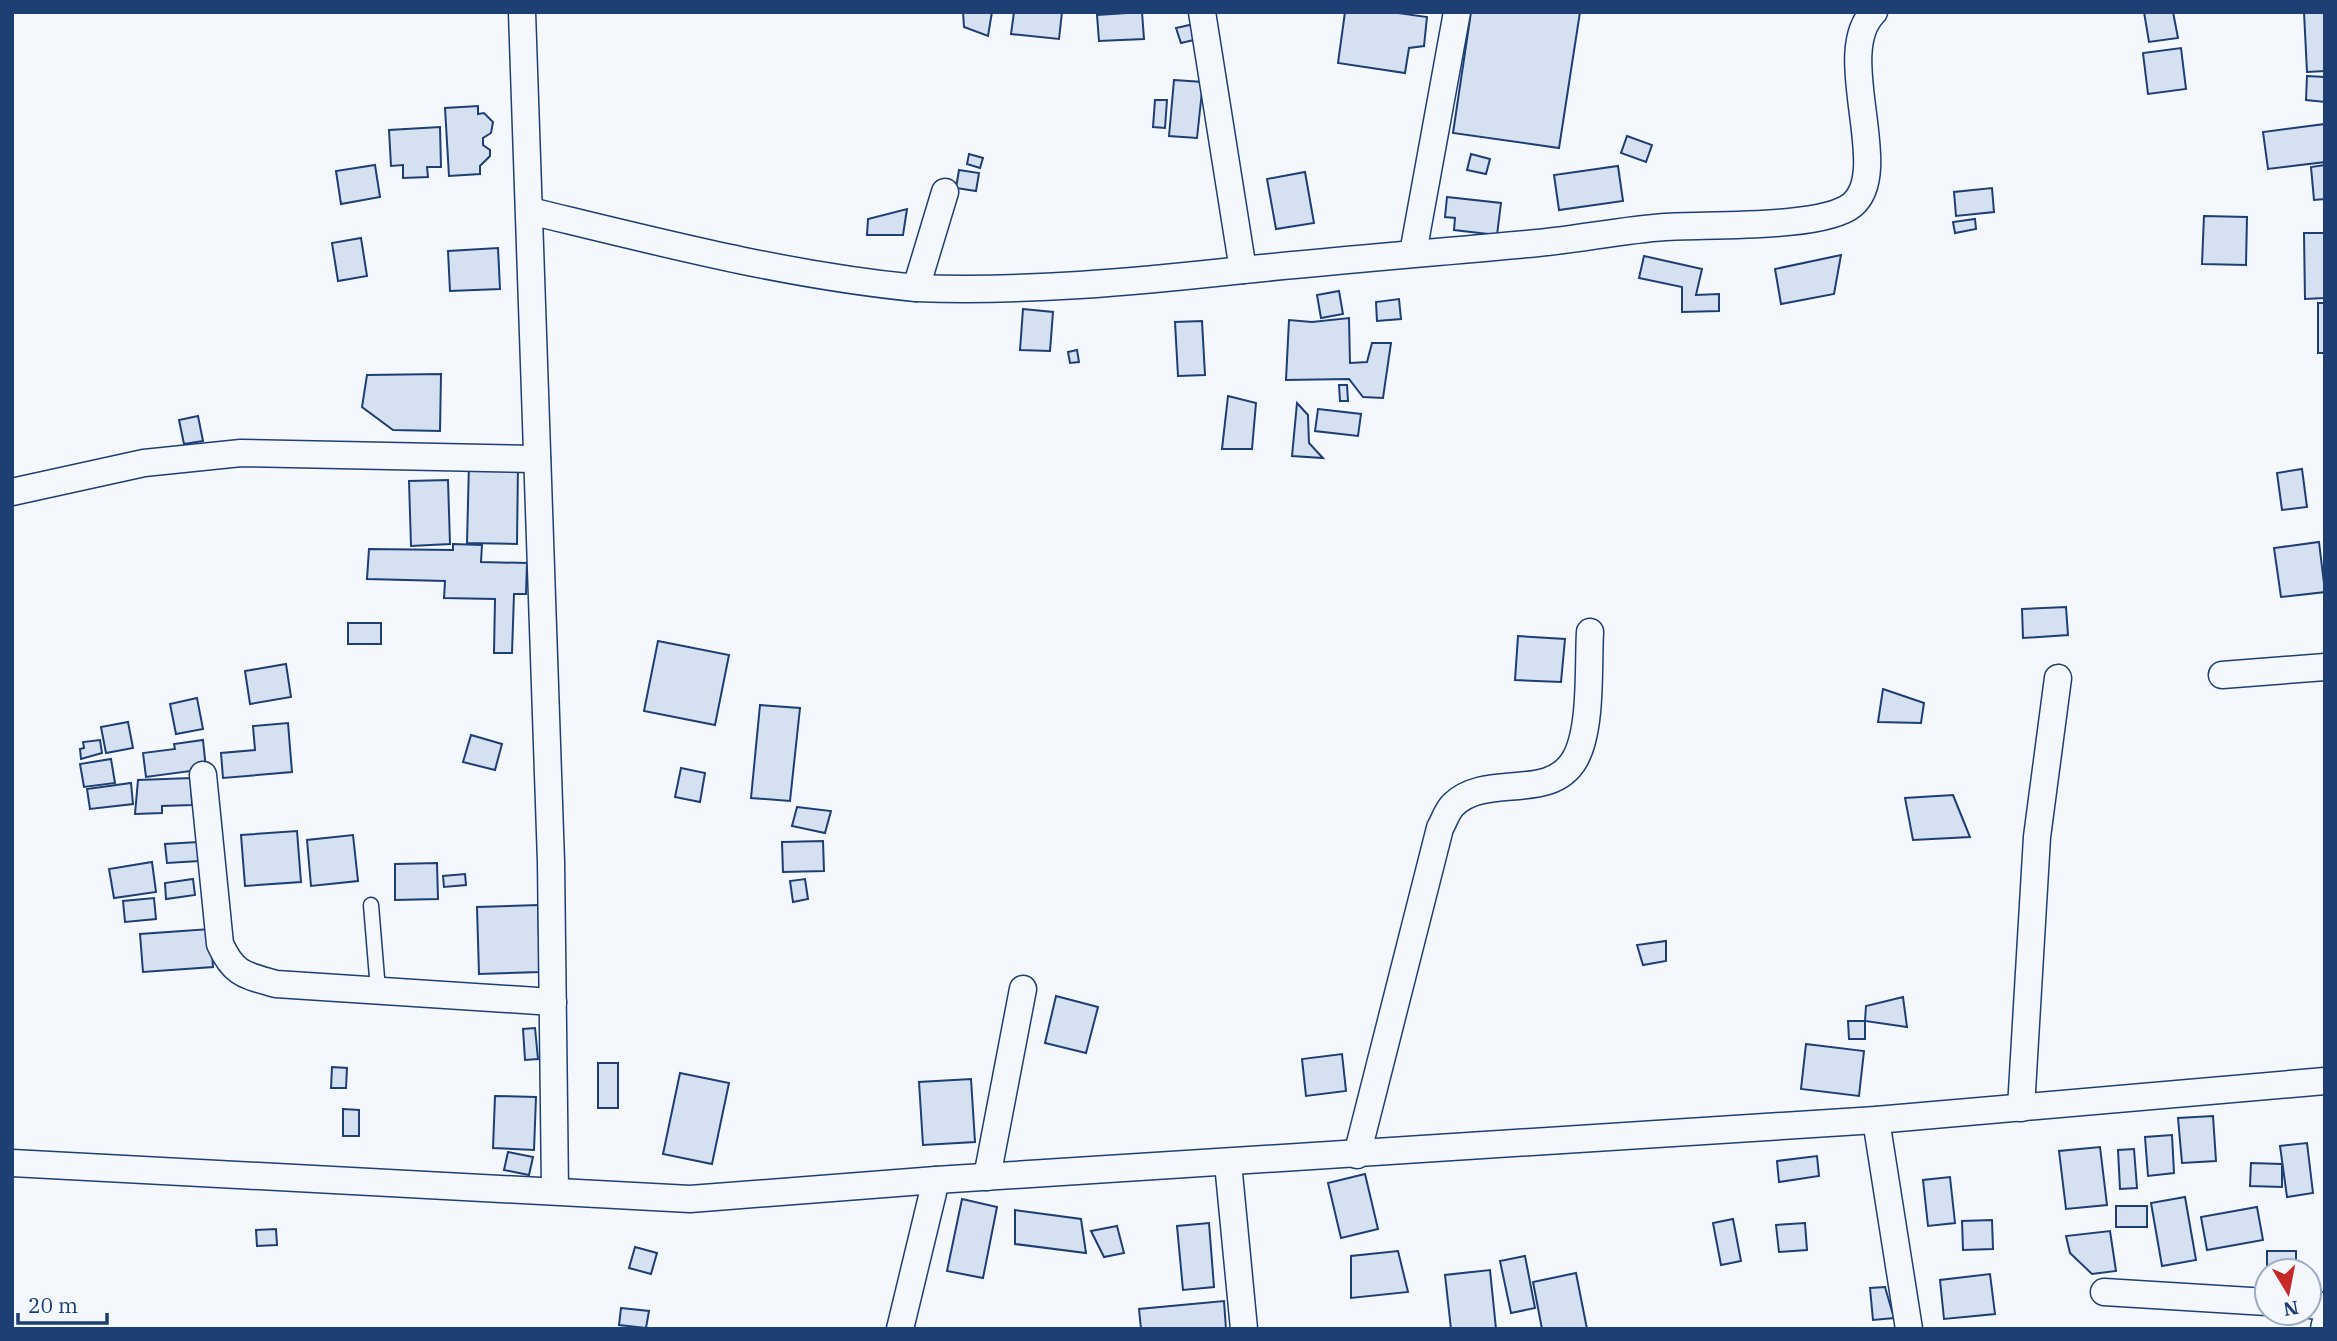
<svg xmlns="http://www.w3.org/2000/svg" width="2337" height="1341" font-family="'IBM Plex Serif',serif">
	<style>
		.building { fill: #d5e0f0; stroke: #1d3f73; stroke-width: 2 }
		.lines { fill: none; stroke-linecap: round; stroke-linejoin: round }
		.service-casing { stroke: #1d3f73; stroke-width: 17 }
		.minor-casing { stroke: #1d3f73; stroke-width: 29 }
		.service { stroke: #f4f7fb; stroke-width: 14 }
		.minor { stroke: #f4f7fb; stroke-width: 26 }
	</style>
	<rect width="100%" height="100%" fill="#f4f7fb"/>
	<g class="building">
		<path d="M963 12H992L988 36 964 27Z"/>
		<path d="M1014 12H1062L1059 39 1011 34Z"/>
		<path d="M1142 12 1144 39 1099 41 1097 15Z"/>
		<path d="M1345 12H1391L1427 17 1424 46 1409 48 1405 73 1338 63Z"/>
		<path d="M1471 12H1580L1559 148 1453 133Z"/>
		<path d="M2144 12H2173L2178 38 2149 42Z"/>
		<path d="M2304 12H2325V71L2307 72Z"/>
		<path d="M1194 24 1198 39 1181 43 1176 28Z"/>
		<path d="M2181 48 2186 89 2148 94 2143 53Z"/>
		<path d="M2307 76 2325 77V102L2306 100Z"/>
		<path d="M1174 80 1203 82 1197 138 1169 136Z"/>
		<path d="M1155 100H1167L1165 128 1153 127Z"/>
		<path d="M478 106V114L484 113 493 122 491 133 483 138V145L490 150V156L480 166V174L449 176 445 108Z"/>
		<path d="M2325 124V162L2268 169 2263 132Z"/>
		<path d="M440 127 441 167H427L428 177 403 178V165L391 166 389 130Z"/>
		<path d="M1627 136 1652 145 1646 162 1621 153Z"/>
		<path d="M969 154 983 158 980 168 967 164Z"/>
		<path d="M1471 154 1490 159 1486 174 1467 170Z"/>
		<path d="M375 165 380 197 341 204 336 171Z"/>
		<path d="M2325 165V199L2314 200 2311 167Z"/>
		<path d="M1618 166 1623 201 1559 210 1554 175Z"/>
		<path d="M959 170 979 173 976 191 956 188Z"/>
		<path d="M1305 172 1314 223 1276 229 1267 179Z"/>
		<path d="M1992 188 1994 212 1956 216 1954 192Z"/>
		<path d="M1447 197 1501 203 1497 235 1454 230 1455 218 1445 217Z"/>
		<path d="M907 209 903 235H867L868 219Z"/>
		<path d="M2204 216 2247 217 2246 265 2202 264Z"/>
		<path d="M1975 219 1976 229 1955 233 1953 222Z"/>
		<path d="M2304 233H2325V298L2305 299Z"/>
		<path d="M361 238 367 276 338 281 332 243Z"/>
		<path d="M498 248 500 289 450 291 448 251Z"/>
		<path d="M1841 255 1834 294 1781 304 1775 269Z"/>
		<path d="M1644 256 1702 269 1696 295 1719 294V311L1682 312V287L1639 278Z"/>
		<path d="M1339 291 1343 314 1321 318 1317 295Z"/>
		<path d="M1399 299 1401 319 1377 321 1376 302Z"/>
		<rect x="2318" y="303" width="7" height="50"/>
		<path d="M1023 309 1053 312 1050 351 1020 350Z"/>
		<path d="M1349 318 1350 363 1367 362 1372 343H1391L1383 398 1363 397 1349 379 1286 380 1289 320 1312 322Z"/>
		<path d="M1202 321 1205 375 1178 376 1175 322Z"/>
		<path d="M1077 350 1079 362 1070 363 1068 352Z"/>
		<path d="M441 374 440 431 393 430 362 407 367 375Z"/>
		<path d="M1339 385H1347L1348 401H1340Z"/>
		<path d="M1228 396 1256 403 1252 449H1222Z"/>
		<path d="M1297 403 1308 415 1309 443 1323 458 1292 456Z"/>
		<path d="M1318 409 1361 414 1358 436 1315 431Z"/>
		<path d="M198 416 203 441 184 444 179 420Z"/>
		<path d="M469 463 518 464 517 544 467 543Z"/>
		<path d="M2302 469 2307 507 2282 510 2277 473Z"/>
		<path d="M448 480 450 544 411 546 409 481Z"/>
		<path d="M2319 542 2325 592 2281 597 2274 548Z"/>
		<path d="M453 544 482 545 481 562 527 563 526 594H514L512 653H494L495 599 444 598 445 581 367 579 369 549 453 550Z"/>
		<path d="M2066 607 2068 635 2023 638 2022 609Z"/>
		<rect x="348" y="623" width="33" height="21"/>
		<path d="M1518 636 1565 639 1561 682 1515 680Z"/>
		<path d="M658 641 729 655 715 725 644 711Z"/>
		<path d="M286 664 291 697 250 704 245 671Z"/>
		<path d="M1883 689 1924 703 1921 723 1878 722Z"/>
		<path d="M197 698 203 729 176 734 170 704Z"/>
		<path d="M760 705 800 708 790 801 751 798Z"/>
		<path d="M128 722 133 748 106 753 101 727Z"/>
		<path d="M288 723 292 772 223 778 221 753 255 750 253 726Z"/>
		<path d="M471 735 502 744 495 770 463 762Z"/>
		<path d="M100 740 102 753 81 759 80 749 84 748 83 742Z"/>
		<path d="M203 740 206 769 146 777 143 753 175 749 174 744Z"/>
		<path d="M111 759 115 783 84 787 80 764Z"/>
		<path d="M681 768 705 773 700 802 675 797Z"/>
		<path d="M191 778 192 805 162 806V813L135 814 138 780Z"/>
		<path d="M131 783 133 804 90 809 87 789Z"/>
		<path d="M1953 795 1970 837 1913 840 1905 798Z"/>
		<path d="M797 807 831 811 825 833 792 826Z"/>
		<path d="M297 831 301 882 245 886 241 835Z"/>
		<path d="M353 835 358 881 311 886 307 840Z"/>
		<path d="M823 841 824 871 783 872 782 842Z"/>
		<path d="M198 842 199 861 167 863 165 844Z"/>
		<path d="M152 862 156 892 114 898 109 869Z"/>
		<path d="M437 863 438 899 395 900V864Z"/>
		<path d="M465 874 466 885 444 887 443 876Z"/>
		<path d="M193 879 195 895 166 899 165 883Z"/>
		<path d="M805 879 808 899 793 902 790 881Z"/>
		<path d="M154 898 156 919 125 922 123 901Z"/>
		<path d="M538 905 540 972 479 974 477 907Z"/>
		<path d="M210 929 213 967 143 972 140 934Z"/>
		<path d="M1666 941V961L1643 965 1637 945Z"/>
		<path d="M1056 996 1098 1007 1086 1053 1045 1043Z"/>
		<path d="M1903 997 1907 1027 1865 1021 1866 1006Z"/>
		<path d="M1848 1021H1865V1039H1849Z"/>
		<path d="M535 1028 538 1059 525 1060 523 1029Z"/>
		<path d="M1806 1044 1864 1051 1859 1096 1801 1089Z"/>
		<path d="M1342 1054 1346 1091 1306 1096 1302 1059Z"/>
		<rect x="598" y="1063" width="20" height="45"/>
		<path d="M332 1067 347 1068 346 1088H331Z"/>
		<path d="M680 1073 729 1083 712 1164 663 1154Z"/>
		<path d="M971 1079 975 1142 923 1145 919 1082Z"/>
		<path d="M495 1096 536 1097 534 1150 493 1148Z"/>
		<path d="M343 1109 359 1110V1136H343Z"/>
		<path d="M2213 1116 2216 1161 2182 1163 2178 1118Z"/>
		<path d="M2172 1135 2174 1173 2148 1176 2145 1137Z"/>
		<path d="M2307 1143 2313 1193 2287 1197 2280 1146Z"/>
		<path d="M2100 1147 2107 1205 2066 1209 2059 1151Z"/>
		<path d="M2134 1149 2137 1188 2120 1189 2118 1150Z"/>
		<path d="M508 1152 533 1157 529 1175 504 1170Z"/>
		<path d="M1817 1156 1819 1176 1779 1182 1777 1161Z"/>
		<path d="M2251 1163 2282 1164V1187L2250 1186Z"/>
		<path d="M1365 1174 1378 1229 1341 1238 1328 1183Z"/>
		<path d="M1950 1177 1955 1223 1928 1226 1923 1180Z"/>
		<path d="M2185 1197 2196 1260 2162 1266 2151 1203Z"/>
		<path d="M962 1199 997 1207 983 1278 947 1271Z"/>
		<rect x="2116" y="1206" width="31" height="21"/>
		<path d="M2257 1207 2263 1240 2207 1250 2201 1217Z"/>
		<path d="M1015 1210 1081 1219 1086 1253 1015 1244Z"/>
		<path d="M1733 1219 1741 1261 1721 1265 1713 1223Z"/>
		<path d="M1992 1220 1993 1249 1963 1250 1962 1221Z"/>
		<path d="M1209 1223 1214 1287 1183 1290 1177 1226Z"/>
		<path d="M1805 1223 1807 1250 1779 1252 1776 1225Z"/>
		<path d="M1117 1226 1124 1253 1104 1257 1091 1231Z"/>
		<path d="M276 1229 277 1245 257 1246 256 1230Z"/>
		<path d="M2110 1231 2116 1271 2092 1274 2070 1253 2066 1236Z"/>
		<path d="M635 1247 657 1253 651 1274 629 1268Z"/>
		<path d="M1398 1251 1408 1292 1351 1298V1256Z"/>
		<path d="M2267 1251H2296V1271H2267V1290Z"/>
		<path d="M1525 1256 1535 1308 1511 1313 1500 1261Z"/>
		<path d="M1490 1270 1496 1329H1451L1445 1275Z"/>
		<path d="M1576 1273 1587 1329H1542L1533 1282Z"/>
		<path d="M1990 1274 1995 1314 1944 1319 1940 1280Z"/>
		<path d="M1885 1287 1894 1318 1873 1320 1870 1288Z"/>
		<path d="M1224 1301 1226 1329H1141L1139 1309Z"/>
		<path d="M621 1308 649 1311 646 1328 619 1325Z"/>
	</g>
	<g class="lines">
		<defs>
			<path id="service" d="M371 905 378 990"/>
			<g id="minor">
				<path d="M522 12 551 862 555 1190"/>
				<path d="M1202 12 1243 270C1341 260 1440 252 1538 243 1581 239 1622 230 1665 227 1706 224 1823 229 1852 205 1894 171 1831 53 1874 12"/>
				<path d="M530 211C658 242 784 275 916 288L945 192"/>
				<path d="M1413 253 1457 12"/>
				<path d="M916 288C1026 292 1133 282 1243 270"/>
				<path d="M12 492 144 463 241 453 537 459"/>
				<path d="M2222 675 2325 667"/>
				<path d="M203 775 220 944C234 975 245 975 276 984L553 1002"/>
				<path d="M2021 1108 2037 837 2058 678"/>
				<path d="M1876 1120 1909 1329"/>
				<path d="M1357 1155 1440 828C1444 821 1447 811 1453 805 1486 772 1550 803 1575 759 1592 729 1588 667 1590 632"/>
				<path d="M12 1163 690 1199 936 1180 1876 1120 2325 1081"/>
				<path d="M1228 1163 1244 1329"/>
				<path d="M987 1177 1023 989"/>
				<path d="M2104 1292 2267 1302"/>
				<path d="M2309 1305 2325 1306"/>
				<path d="M900 1329 936 1180"/>
				<path d="M2324 1329 2325 1324"/>
			</g>
		</defs>
		<use href="#service" class="service-casing"/>
		<use href="#minor" class="minor-casing"/>
		<use href="#service" class="service"/>
		<use href="#minor" class="minor"/>
	</g>
	<rect width="2337" height="1341" fill="none" stroke="#1d3f73" stroke-width="28"/>
	<g transform="translate(2288 1292) rotate(170)"><circle r="33" fill="#f4f7fb" stroke="#9eadc5" stroke-width="2"/>
	<path d="M0-5L12 26L0 18L-12 26Z" fill="#c62828"/>
	<text y="-10" font-size="19" font-weight="bold" text-anchor="middle" fill="#1d3f73">N</text>
	</g>
	<path d="M18 1313v10h89v-10" fill="none" stroke="#1d3f73" stroke-width="3.5"/>
	<text x="28" y="1313" font-size="21" fill="#1d3f73" stroke="#f4f7fb" stroke-width="5" paint-order="stroke">20 m</text>
</svg>
